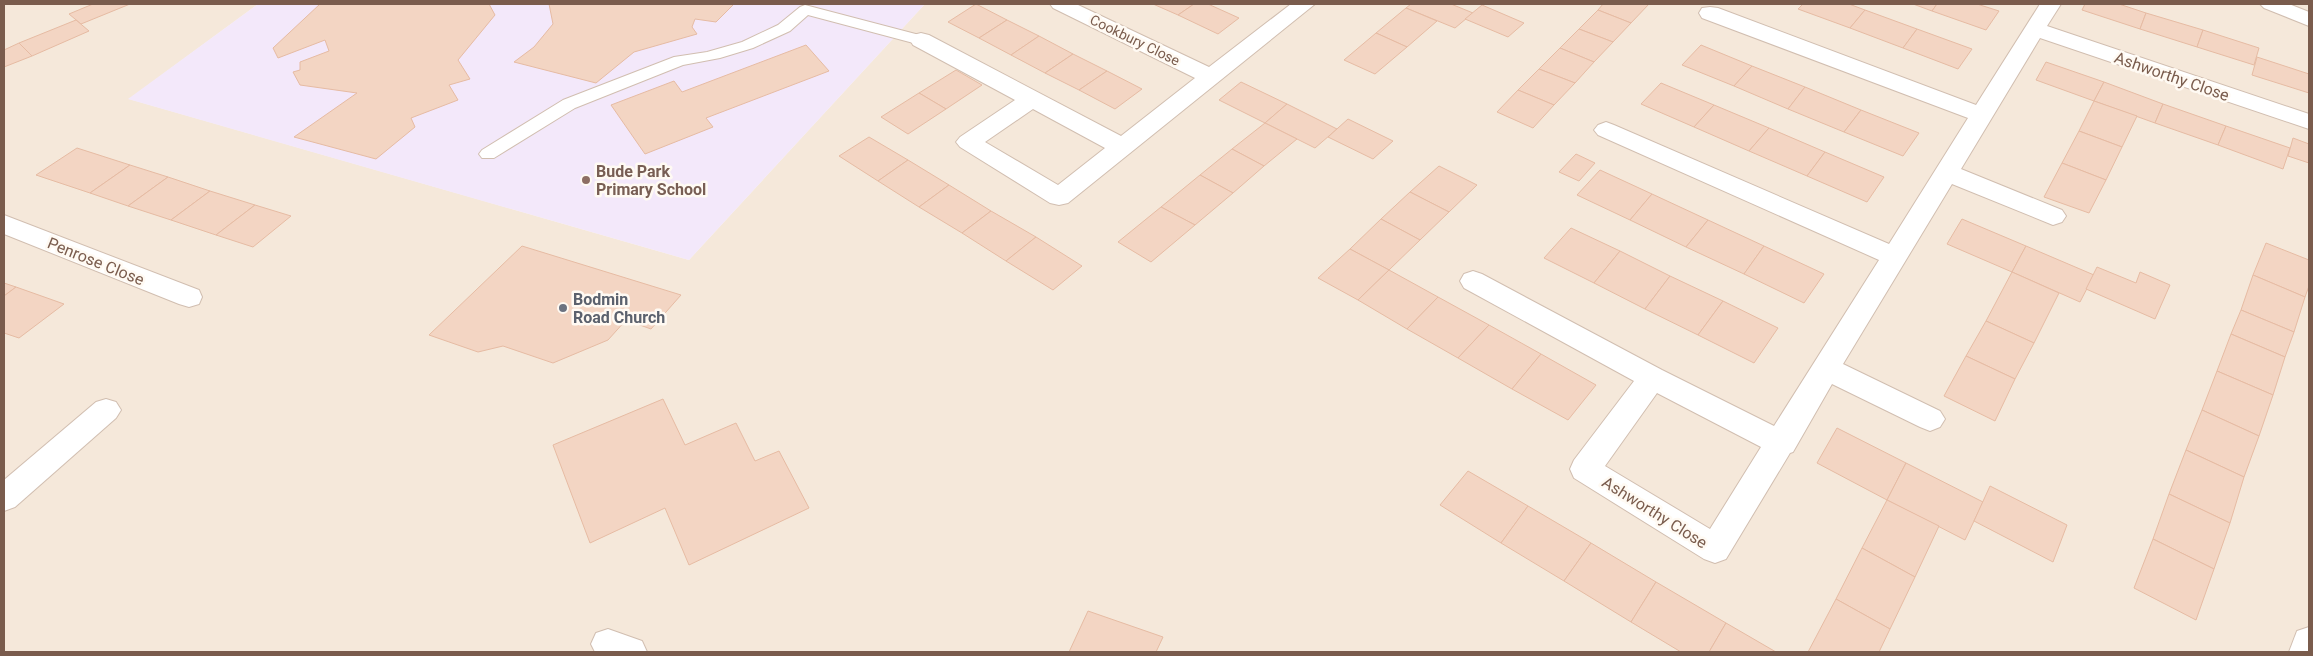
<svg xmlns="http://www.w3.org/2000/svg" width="2313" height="656" font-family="Roboto,sans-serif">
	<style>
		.residential { fill: #f5e8da }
		.education { fill: #f3e8fa }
		.building { fill: #f3d5c3; stroke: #e6bba3 }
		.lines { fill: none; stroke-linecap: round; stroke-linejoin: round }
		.service-casing { stroke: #d1beb0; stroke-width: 2 }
		.minor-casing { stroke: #d1beb0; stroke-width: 2 }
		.service { fill: #fff; fill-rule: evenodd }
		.minor { fill: #fff; fill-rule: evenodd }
		.education-dot { fill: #8d6e63; stroke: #fffaf3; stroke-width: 2 }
		.worship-dot { fill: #6b7280; stroke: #fffaf3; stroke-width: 2 }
		.labels { text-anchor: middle; stroke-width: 5; stroke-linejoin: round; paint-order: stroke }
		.far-street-label { font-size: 14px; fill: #7a5c4d; stroke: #fffaf3 }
		.street-label { font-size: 16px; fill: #7a5c4d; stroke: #fffaf3 }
		.education-label { font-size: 16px; font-weight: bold; fill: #785e54; stroke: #fffaf3; text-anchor: start }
		.worship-label { font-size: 16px; font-weight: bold; fill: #5b616d; stroke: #fffaf3; text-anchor: start }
	</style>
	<rect width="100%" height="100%" fill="#fdf6ec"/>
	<path class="residential" d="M4 4H258L129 99 689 260 925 4H2309V652H4Z"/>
	<path class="education" d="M258 4H925L689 260 128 99Z"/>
	<g class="building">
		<path d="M93 4H130L81 24 69 14Z"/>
		<path d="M320 4H489L495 15 458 60 470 79 449 85 458 100 411 118 415 127 376 159 294 137 357 93 300 85 293 72 300 70V62L329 51 325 40 278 58 273 48Z"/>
		<path d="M549 4H734L716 22 695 19 692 27 697 34 634 52 596 83 514 62 534 47 553 24Z"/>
		<path d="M976 4 1007 20 979 38 948 22Z"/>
		<path d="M1153 4H1194L1178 15Z"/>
		<path d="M1194 4H1208L1239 18 1218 34 1178 15Z"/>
		<path d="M1411 4H1451L1473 13 1455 28 1406 8Z"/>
		<path d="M1603 4H1649L1631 23 1598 10Z"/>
		<path d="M1803 4H1849L1865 10 1850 28 1798 9Z"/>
		<path d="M1913 4H1937L1932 11Z"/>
		<path d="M1937 4H1977L1999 11 1986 30 1932 11Z"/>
		<path d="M2085 4H2119L2146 13 2140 29 2082 10Z"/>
		<path d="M1482 5 1524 23 1508 37 1465 19Z"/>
		<path d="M1406 8 1437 21 1407 47 1376 33Z"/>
		<path d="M1598 10 1631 23 1613 42 1579 29Z"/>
		<path d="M1865 10 1917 29 1903 48 1850 28Z"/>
		<path d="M2146 13 2203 30 2197 47 2140 29Z"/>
		<path d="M76 20 89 31 32 56 19 43Z"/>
		<path d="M1007 20 1039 36 1011 55 979 38Z"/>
		<path d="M1579 29 1613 42 1594 62 1560 48Z"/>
		<path d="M1917 29 1972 49 1958 69 1903 48Z"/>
		<path d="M2203 30 2259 48 2254 65 2197 47Z"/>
		<path d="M1376 33 1407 47 1375 74 1344 60Z"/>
		<path d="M1039 36 1073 54 1045 73 1011 55Z"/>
		<path d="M19 43 32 56 4 67V50Z"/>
		<path d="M806 45 829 71 706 118 713 127 645 154 611 105 674 81 682 92Z"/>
		<path d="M1701 45 1752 66 1734 86 1682 65Z"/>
		<path d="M1560 48 1594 62 1575 83 1539 69Z"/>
		<path d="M1073 54 1107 71 1079 90 1045 73Z"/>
		<path d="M2257 57 2309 74V93L2252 75Z"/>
		<path d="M2046 62 2104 82 2094 101 2036 80Z"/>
		<path d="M1752 66 1805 87 1788 109 1734 86Z"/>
		<path d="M1539 69 1575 83 1554 105 1518 90Z"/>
		<path d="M956 70 982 85 946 109 919 93Z"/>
		<path d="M1107 71 1142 89 1115 109 1079 90Z"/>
		<path d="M1241 82 1287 104 1265 123 1219 100Z"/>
		<path d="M2104 82 2163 104 2155 123 2094 101Z"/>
		<path d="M1661 83 1714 105 1694 127 1641 104Z"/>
		<path d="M1805 87 1861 110 1844 132 1788 109Z"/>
		<path d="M1518 90 1554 105 1533 128 1497 112Z"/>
		<path d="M919 93 946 109 908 134 881 117Z"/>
		<path d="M2094 101 2137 116 2122 147 2079 131Z"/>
		<path d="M1287 104 1337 129 1315 148 1265 123Z"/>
		<path d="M2163 104 2226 126 2218 145 2155 123Z"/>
		<path d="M1714 105 1769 128 1749 151 1694 127Z"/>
		<path d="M1861 110 1919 133 1903 156 1844 132Z"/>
		<path d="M1348 119 1393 141 1373 159 1328 137Z"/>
		<path d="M1265 123 1297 139 1264 166 1232 149Z"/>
		<path d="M2226 126 2290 148 2283 169 2218 145Z"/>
		<path d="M1769 128 1825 152 1807 176 1749 151Z"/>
		<path d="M2079 131 2122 147 2106 180 2062 163Z"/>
		<path d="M869 137 908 160 878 181 839 156Z"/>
		<path d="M2293 138 2309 144V163L2288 156Z"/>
		<path d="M77 148 130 165 90 193 36 175Z"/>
		<path d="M1232 149 1264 166 1233 193 1200 175Z"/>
		<path d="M1825 152 1884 177 1867 202 1807 176Z"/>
		<path d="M1576 154 1595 163 1579 181 1559 172Z"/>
		<path d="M908 160 949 185 919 207 878 181Z"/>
		<path d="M2062 163 2106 180 2089 213 2044 197Z"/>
		<path d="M130 165 168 177 128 206 90 193Z"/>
		<path d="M1439 166 1477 185 1449 212 1410 192Z"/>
		<path d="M1600 170 1652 194 1630 220 1577 195Z"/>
		<path d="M1200 175 1233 193 1195 225 1161 207Z"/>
		<path d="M168 177 210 191 171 220 128 206Z"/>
		<path d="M949 185 991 211 962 233 919 207Z"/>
		<path d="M210 191 255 205 216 235 171 220Z"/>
		<path d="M1410 192 1449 212 1420 240 1381 219Z"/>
		<path d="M1652 194 1708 220 1686 247 1630 220Z"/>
		<path d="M255 205 291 216 253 247 216 235Z"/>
		<path d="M1161 207 1195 225 1151 262 1118 242Z"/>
		<path d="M991 211 1036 237 1006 261 962 233Z"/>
		<path d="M1381 219 1420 240 1389 270 1350 249Z"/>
		<path d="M1962 219 2026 246 2012 272 1947 244Z"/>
		<path d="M1708 220 1764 246 1744 274 1686 247Z"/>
		<path d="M1571 228 1620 251 1594 283 1544 258Z"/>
		<path d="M1036 237 1082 266 1053 290 1006 261Z"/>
		<path d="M2266 243 2309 260V286L2305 297 2253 275Z"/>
		<path d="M522 246 681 295 651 329 626 320 608 340 553 363 503 346 478 352 429 335Z"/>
		<path d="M1764 246 1824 274 1804 303 1744 274Z"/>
		<path d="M2026 246 2094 275 2080 302 2012 272Z"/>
		<path d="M1350 249 1389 270 1358 300 1318 278Z"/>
		<path d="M1620 251 1670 276 1645 309 1594 283Z"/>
		<path d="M2097 267 2136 283 2140 272 2170 285 2155 319 2086 289Z"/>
		<path d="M1389 270 1438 297 1407 329 1358 300Z"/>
		<path d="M2012 272 2059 293 2034 343 1986 321Z"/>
		<path d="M2253 275 2305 297 2294 332 2241 310Z"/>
		<path d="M1670 276 1723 301 1698 335 1645 309Z"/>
		<path d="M4 283 16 287 4 296Z"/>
		<path d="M16 287 64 304 19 338 4 333V296Z"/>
		<path d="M1438 297 1489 325 1458 358 1407 329Z"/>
		<path d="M1723 301 1778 328 1754 363 1698 335Z"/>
		<path d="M2241 310 2294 332 2285 357 2231 334Z"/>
		<path d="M1986 321 2034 343 2015 379 1966 356Z"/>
		<path d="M1489 325 1541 354 1512 389 1458 358Z"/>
		<path d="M2231 334 2285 357 2273 395 2217 371Z"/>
		<path d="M1541 354 1596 385 1568 420 1512 389Z"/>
		<path d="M1966 356 2015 379 1995 421 1944 396Z"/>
		<path d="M2217 371 2273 395 2259 436 2202 410Z"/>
		<path d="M663 399 685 445 736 423 755 461 779 451 809 508 689 565 665 508 590 543 553 445Z"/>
		<path d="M2202 410 2259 436 2244 477 2186 450Z"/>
		<path d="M1837 428 1906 463 1887 500 1817 463Z"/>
		<path d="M2186 450 2244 477 2230 523 2169 494Z"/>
		<path d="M1906 463 1983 502 1965 540 1887 500Z"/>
		<path d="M1468 471 1528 506 1501 543 1440 505Z"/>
		<path d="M1990 486 2067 525 2053 562 1974 521Z"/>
		<path d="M2169 494 2230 523 2214 569 2153 539Z"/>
		<path d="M1887 500 1939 526 1915 577 1862 548Z"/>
		<path d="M1528 506 1591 543 1564 581 1501 543Z"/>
		<path d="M2153 539 2214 569 2196 620 2134 588Z"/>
		<path d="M1591 543 1656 582 1631 622 1564 581Z"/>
		<path d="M1862 548 1915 577 1890 629 1836 599Z"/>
		<path d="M1656 582 1726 623 1709 652H1681L1631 622Z"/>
		<path d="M1836 599 1890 629 1879 652H1808Z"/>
		<path d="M1088 611 1163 637 1156 652H1069Z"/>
		<path d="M1726 623 1776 652H1709Z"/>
	</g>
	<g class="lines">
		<defs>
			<path id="service" d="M805 5 927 37 929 40 921 45 808 15 790 31 753 48 720 58 683 65 575 108 494 158H482L479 154 482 150 563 100 674 57 707 52 742 42 778 25 800 7Z"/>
			<g id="minor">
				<path d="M1050 4H1076L1209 67 1291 4H1315L1068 203 1059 205 1050 203 960 147 956 142 960 137 1015 100 913 45 910 40 913 35 921 33 929 35 1121 136 1195 78 1053 8ZM1033 109 1105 148 1058 185 985 142Z"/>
				<path d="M2040 4H2061L2047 26 2309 114V129L2040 38 1961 169 2062 210 2066 216 2062 222 2053 225 1952 184 1843 364 1940 411 1945 419 1940 427 1930 431 1920 427 1832 384 1793 452 1790 453 1726 559 1715 563 1704 559 1574 478 1570 469 1574 460 1634 381 1464 288 1460 281 1464 274 1473 271 1482 274 1662 370 1774 426 1879 260 1598 135 1594 130 1598 125 1606 122 1614 125 1889 244 1968 118 1702 18 1699 13 1702 8 1710 7 1718 8 1976 105ZM1657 393 1761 447 1710 529 1605 466Z"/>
				<path d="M2260 4H2289L2309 12V26L2264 8Z"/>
				<path d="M4 215 199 290 202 297 199 304 189 307 179 304 4 234Z"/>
				<path d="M106 399 116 402 121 410 116 418 15 507 4 511V480L96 402Z"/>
				<path d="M2309 627V652H2289L2297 631Z"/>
				<path d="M608 629 642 641 647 652H595L591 644 596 633Z"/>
			</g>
		</defs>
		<use href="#service" class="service-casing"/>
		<use href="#minor" class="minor-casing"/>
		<use href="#service" class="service"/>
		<use href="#minor" class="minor"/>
	</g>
	<circle class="education-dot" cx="586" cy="180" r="5"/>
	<circle class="worship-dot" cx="563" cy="308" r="5"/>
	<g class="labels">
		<g class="far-street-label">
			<text transform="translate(1135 40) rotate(26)" y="5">Cookbury Close</text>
		</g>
		<g class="street-label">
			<text transform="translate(2172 76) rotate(19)" y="6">Ashworthy Close</text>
			<text transform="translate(96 261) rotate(22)" y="6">Penrose Close</text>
			<text transform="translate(1655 512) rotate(32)" y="6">Ashworthy Close</text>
		</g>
		<g class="education-label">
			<text x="596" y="177">Bude Park<tspan x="596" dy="18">Primary School</tspan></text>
		</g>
		<g class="worship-label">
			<text x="573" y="305">Bodmin<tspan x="573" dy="18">Road Church</tspan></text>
		</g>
	</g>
	<rect width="2313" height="656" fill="none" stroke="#7a5c4d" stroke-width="10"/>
</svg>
